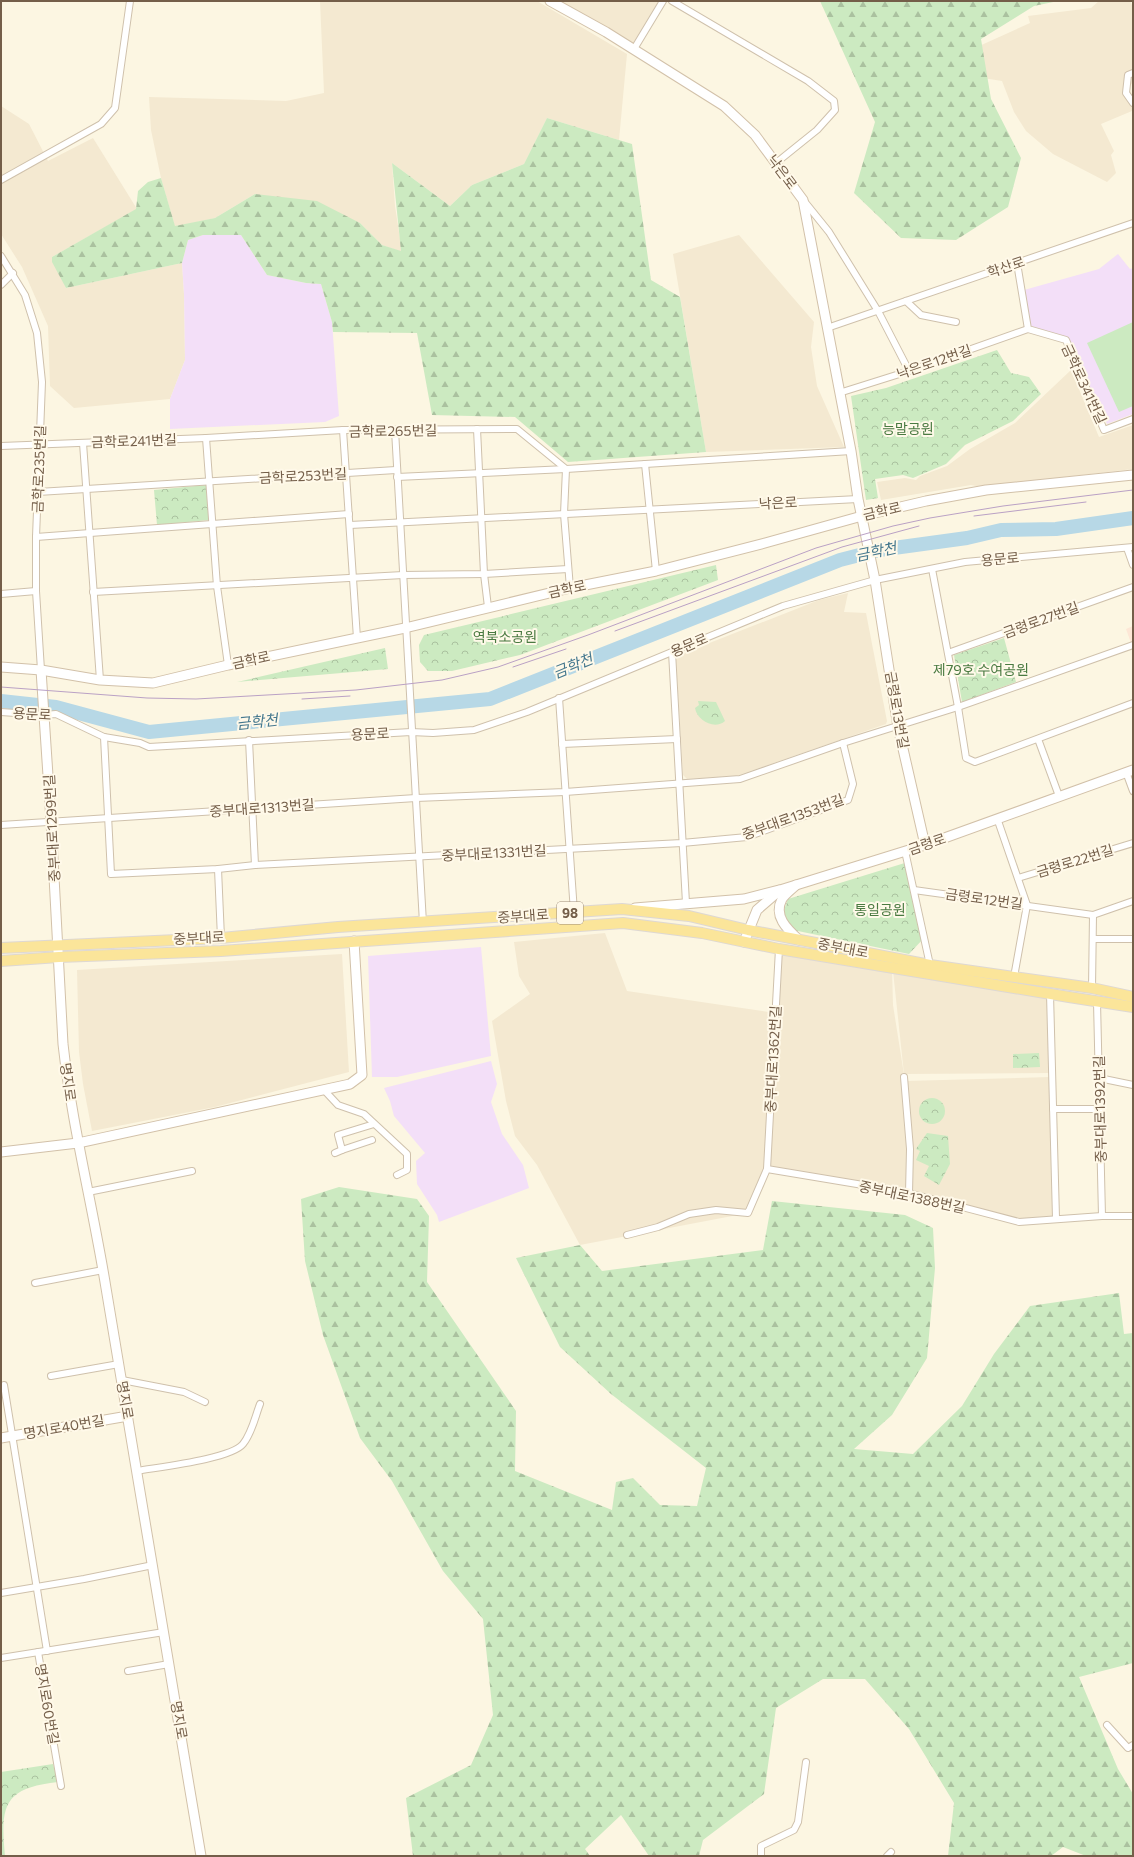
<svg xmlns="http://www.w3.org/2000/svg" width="1134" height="1857" font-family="Commissioner,'Noto Sans KR',sans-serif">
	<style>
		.residential { fill: #f4e9d1 }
		.commercial { fill: #fde7d6 }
		.education { fill: #f3dff8 }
		.forest { fill: url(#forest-firs) }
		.park { fill: url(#park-crowns) }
		.pitch { fill: #cceac1 }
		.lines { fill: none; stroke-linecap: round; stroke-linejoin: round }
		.river { stroke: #b7d8e6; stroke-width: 14 }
		.street-casing { stroke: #cfc1ac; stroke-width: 8 }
		.secondary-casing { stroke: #d2c1a9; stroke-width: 11 }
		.primary-casing { stroke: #ded8d3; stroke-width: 12 }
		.street { stroke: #fff; stroke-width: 6 }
		.secondary { stroke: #fff; stroke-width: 9 }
		.primary { stroke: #fbe59a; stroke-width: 10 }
		.tram { stroke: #baa1c5; stroke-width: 1 }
		.labels { text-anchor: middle; stroke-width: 4; stroke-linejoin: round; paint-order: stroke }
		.shield { fill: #fff9e9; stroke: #9e8c79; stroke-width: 1 }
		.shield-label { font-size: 13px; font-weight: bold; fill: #745e49 }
		.street-label { font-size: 14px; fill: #745e49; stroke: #fff9e9 }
		.park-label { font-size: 14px; fill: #4a7a41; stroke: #fff9e9 }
		.water-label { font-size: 15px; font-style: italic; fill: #45788e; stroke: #fff9e9 }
	</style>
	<defs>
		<pattern id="forest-firs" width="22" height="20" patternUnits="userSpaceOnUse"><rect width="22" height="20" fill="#cceac1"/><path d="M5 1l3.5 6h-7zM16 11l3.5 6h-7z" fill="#aac19f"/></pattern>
		<pattern id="park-crowns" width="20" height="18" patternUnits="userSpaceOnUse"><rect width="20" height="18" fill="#cceac1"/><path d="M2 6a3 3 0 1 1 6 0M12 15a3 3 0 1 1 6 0" fill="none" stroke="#aac19f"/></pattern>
	</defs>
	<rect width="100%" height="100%" fill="#fcf6e2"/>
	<g class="residential">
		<path d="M320 1H537L627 54 619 140 547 118 524 164 472 185 450 206 392 163 395 206 402 252 382 245 360 223 255 194 215 218 175 227 161 178 151 130 149 97 286 101 324 93Z"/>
		<path d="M558 1H660L633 45Z"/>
		<path d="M1099 1H1130L1133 7V82L1129 87 1133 100 1132 111 1101 124 1114 151 1111 155 1116 173 1107 182 1053 154 1026 131 1014 112 1002 81 983 78 977 47 1030 23 1028 16 1091 8Z"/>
		<path d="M1 106 29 124 48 161 93 138 137 209 52 257 66 288 182 263 184 294 185 360 170 399 74 408 50 386 48 326 22 267 1 234Z"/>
		<path d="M739 235 814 322 811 347 817 386 844 447 706 452 673 254Z"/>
		<path d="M1071 370 1099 437 1133 425V469L981 487 971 485 881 500 877 482 905 478 916 480 920 476 947 466 970 449 1015 423Z"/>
		<path d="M848 593 844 612 866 613 887 721 886 724 736 776 687 779 683 775 676 660 679 655 819 600Z"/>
		<path d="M605 933 627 991 775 1013 779 949 892 968 893 1005 905 1081 1050 1077 1056 1218 1019 1222 909 1193 767 1169 748 1213 580 1245 537 1165 515 1136 506 1101 492 1021 530 994 519 976 514 942Z"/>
		<path d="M342 954 349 1072 215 1107 92 1131 83 1084 79 1052 77 970Z"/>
		<path d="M893 971 1049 997 1051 1073 904 1074Z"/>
	</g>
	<path class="commercial" d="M1133 626V642L1131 643 1126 629Z"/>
	<g class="education">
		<path d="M203 235H241L267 275 306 283 321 284 332 322 339 416 325 422 170 429V399L185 360 184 294 182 263 188 240Z"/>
		<path d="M1118 254 1130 269 1133 268V414L1107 424 1068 338 1031 326 1024 290 1099 269Z"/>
		<path d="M481 947 491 1056 397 1077H372L368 956Z"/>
		<path d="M491 1061 497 1084 491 1102 502 1134 523 1165 529 1188 439 1222 437 1215 417 1184 416 1161 425 1153 394 1116 390 1101 384 1088Z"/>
	</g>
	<g class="forest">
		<path d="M820 1H1058L1034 6 981 39 991 99 1021 158 1008 207 956 240 901 238 854 193 875 122Z"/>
		<path d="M547 118 632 144 651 280 680 297 706 452 568 462 515 417 432 415 417 333 333 332 332 322 321 284 306 283 267 275 241 235H203L188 240 182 263 66 288 52 262V257L136 209 138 191 148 182 161 178 175 226 215 218 255 194 317 201 360 223 382 245 401 251 392 163 450 206 472 185 524 164Z"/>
		<path d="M339 1187 417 1199 429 1216 427 1282 516 1411 515 1471 612 1510 616 1482 633 1478 660 1505 697 1506 706 1468 611 1394 560 1347 516 1258 580 1245 602 1271 763 1250 772 1201 905 1215 933 1228 935 1268 927 1358 892 1415 854 1449 913 1454 962 1406 994 1354 1030 1306 1119 1293 1124 1334 1133 1333V1663L1079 1677 1118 1769 1133 1794V1856H1086L1063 1847 1051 1856H948L954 1803 909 1729 865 1679H823L776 1708 764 1794 703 1840 699 1856H649L621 1815 585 1849 590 1856H413L406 1798 471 1765 493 1715 483 1619 443 1571 392 1481 360 1438 323 1335 305 1261 301 1199Z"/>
	</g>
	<g class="park">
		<path d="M997 350 1011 373 1029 377 1041 394 1013 421 965 445 946 464 913 478 903 475 875 479 878 498 866 500 851 396 886 388Z"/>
		<path d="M206 485 209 520 157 525 154 490Z"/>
		<path d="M716 565 718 580 520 655 452 671H428L420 662 419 645 424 635Z"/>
		<path d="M1004 638 1016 682 962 702 954 655Z"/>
		<path d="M385 648 388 669 237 682Z"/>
		<path d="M698 701 716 702 725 721C715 730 697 721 695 708L699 705Z"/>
		<path d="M908 862 924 938 909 954 793 930 784 922V910L788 899Z"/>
		<path d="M1039 1053 1040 1067 1013 1068V1054Z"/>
		<circle cx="932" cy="1111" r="13"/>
		<path d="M927 1133 948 1136 950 1164 939 1185 924 1176 929 1166 916 1160 920 1151 916 1149Z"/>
		<path d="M53 1764 58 1782C4 1788 0 1805 5 1856H1V1772Z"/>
	</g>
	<g class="pitch">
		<path d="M1133 322V406L1119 412 1087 343Z"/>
		<circle cx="932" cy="1173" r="4.5"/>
	</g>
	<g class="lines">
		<path class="river" d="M1 701 56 707 149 732 490 699 840 560 879 550 967 538 1001 530 1056 529 1133 518"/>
		<defs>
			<g id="street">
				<path d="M672 1 808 81 834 101 835 110 817 130 776 163"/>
				<path d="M634 49 663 1"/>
				<path d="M1133 73 1128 75 1126 93 1133 103"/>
				<path d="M1 180 101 124 115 108 130 1"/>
				<path d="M804 201 829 232 878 311 909 371"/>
				<path d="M1 256 25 295 37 333 42 382 36 537V591L41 670"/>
				<path d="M1017 263 1028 329 1066 340 1104 430 1133 419"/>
				<path d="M1 285 13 273"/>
				<path d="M906 301 921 315 956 322"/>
				<path d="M827 328 1133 223"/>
				<path d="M839 393 909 371 1028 329"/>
				<path d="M477 429 484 574 488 607"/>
				<path d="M343 430 357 638"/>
				<path d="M395 430 423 923"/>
				<path d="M206 438 217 586 228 665"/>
				<path d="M83 443 100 680"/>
				<path d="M1 446 206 438 343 430 517 429 566 469"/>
				<path d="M645 464 656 571"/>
				<path d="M566 469 564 514 570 588"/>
				<path d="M397 477 566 469 851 451"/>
				<path d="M38 492 396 470"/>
				<path d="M350 525 858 499"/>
				<path d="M36 537 349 514"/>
				<path d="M1127 548 1133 565"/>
				<path d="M932 569 958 707 966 758 975 762 1133 703"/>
				<path d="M93 592 403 575 484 574 568 569"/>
				<path d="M1 594 36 591"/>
				<path d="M672 652 686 903"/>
				<path d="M948 653 1133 587"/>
				<path d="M559 698 574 912"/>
				<path d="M1 712 44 715 56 714 104 737 140 743 149 747 411 732 433 733 474 730 527 712 783 606 875 580 965 562 1133 547"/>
				<path d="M104 737 111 874 218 869 255 865 682 843 747 837 848 800 853 784 843 743"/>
				<path d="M1038 739 1059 796"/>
				<path d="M249 740 255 865"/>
				<path d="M562 744 677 739"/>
				<path d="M1126 772 1133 791"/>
				<path d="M997 818 1027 905 1014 977"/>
				<path d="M1 825 416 798 565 792 740 779 843 743 958 707 1133 645"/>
				<path d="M905 851 930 965"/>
				<path d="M218 869 221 938"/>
				<path d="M1018 878 1133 843"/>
				<path d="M914 890 1093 915 1133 901"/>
				<path d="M1093 939H1133"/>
				<path d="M1092 988 1093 915"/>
				<path d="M1050 994 1056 1218"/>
				<path d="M1097 1002 1102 1216"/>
				<path d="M904 1077 910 1149 909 1193"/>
				<path d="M1099 1078 1133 1085"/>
				<path d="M324 1090 338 1105 364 1114 407 1154V1170L397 1175"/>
				<path d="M1053 1109H1100"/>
				<path d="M372 1140 342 1150 338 1135 374 1124"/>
				<path d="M335 1153 342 1150"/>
				<path d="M767 1169 905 1192 1019 1222 1102 1216H1133"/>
				<path d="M88 1192 192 1171"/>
				<path d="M627 1235 658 1227 689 1214 716 1210 748 1213 767 1169 779 949"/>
				<path d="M35 1283 103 1270"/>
				<path d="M51 1376 119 1364"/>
				<path d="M122 1380 184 1392 205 1402"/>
				<path d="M4 1385 47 1651"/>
				<path d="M137 1471C159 1467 231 1459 243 1444 252 1433 255 1417 260 1404"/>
				<path d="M1 1593 84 1579 153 1565"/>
				<path d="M38 1652 61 1786"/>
				<path d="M1 1658 164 1632"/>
				<path d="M128 1671 169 1664"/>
				<path d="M1107 1725 1128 1748 1133 1745"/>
				<path d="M761 1856V1846L794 1830 798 1822 806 1762"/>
				<path d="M887 1856 891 1852"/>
			</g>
			<g id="secondary">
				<path d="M550 1 606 32 724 106 755 135 803 200 851 451 858 499 875 580 898 727 925 845"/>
				<path d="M1 667 41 670 100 680 153 683 228 665 405 628 570 588 656 571 765 543 862 516 926 501 986 490 1133 475"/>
				<path d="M41 670 51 821 63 1044C72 1126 93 1207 106 1288 138 1478 169 1667 201 1856"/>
				<path d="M796 885C792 889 785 894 782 899 773 916 787 929 799 940"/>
				<path d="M635 908 744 899 779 890"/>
				<path d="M744 942 757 910 780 890 925 845 1133 770"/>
				<path d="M1 1152 78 1143 350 1084 362 1075 354 941"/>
				<path d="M1 1438 128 1416"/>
			</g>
			<g id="primary">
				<path d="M1 948 221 938 338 927 622 909 689 916 748 930 930 965 1092 988 1133 997"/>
				<path d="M1 961 59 957 221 951 623 923 702 933 779 949 1069 997 1133 1007"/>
			</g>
		</defs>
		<use href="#street" class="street-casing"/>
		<use href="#secondary" class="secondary-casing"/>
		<use href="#primary" class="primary-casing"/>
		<use href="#street" class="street"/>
		<use href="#secondary" class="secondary"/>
		<use href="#primary" class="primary"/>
		<g class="tram">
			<path d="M974 516 1086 502"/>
			<path d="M615 631 842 547 919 526"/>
			<path d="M513 667 566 649"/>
			<path d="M1 687 147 698 196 699 356 690 442 680 498 667 588 635 816 548 893 526 930 518 1003 506 1133 490"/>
			<path d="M302 699 350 696"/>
		</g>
	</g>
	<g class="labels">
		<rect class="shield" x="557" y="902" width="26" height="22" rx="3"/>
		<g class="shield-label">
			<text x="570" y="918">98</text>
		</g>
		<g class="street-label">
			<text transform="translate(782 172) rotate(53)" y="5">낙은로</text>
			<text transform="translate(1006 267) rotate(-19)" y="5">학산로</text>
			<text transform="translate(934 362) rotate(-19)" y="5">낙은로12번길</text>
			<text transform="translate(1084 384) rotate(65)" y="5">금학로341번길</text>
			<text transform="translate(393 431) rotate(-1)" y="5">금학로265번길</text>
			<text transform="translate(134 441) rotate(-2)" y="5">금학로241번길</text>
			<text transform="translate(39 469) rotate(-88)" y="5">금학로235번길</text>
			<text transform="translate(303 476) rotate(-3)" y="5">금학로253번길</text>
			<text transform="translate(778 503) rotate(-3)" y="5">낙은로</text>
			<text transform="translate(882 511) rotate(-13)" y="5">금학로</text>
			<text transform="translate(1000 559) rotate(-5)" y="5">용문로</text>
			<text transform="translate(567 589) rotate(-12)" y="5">금학로</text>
			<text transform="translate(1041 620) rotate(-20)" y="5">금령로27번길</text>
			<text transform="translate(689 645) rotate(-23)" y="5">용문로</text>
			<text transform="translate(251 660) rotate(-12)" y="5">금학로</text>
			<text transform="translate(897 710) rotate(80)" y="5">금령로13번길</text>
			<text transform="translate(32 714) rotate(3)" y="5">용문로</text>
			<text transform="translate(370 734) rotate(-3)" y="5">용문로</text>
			<text transform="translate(262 808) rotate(-4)" y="5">중부대로1313번길</text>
			<text transform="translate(793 817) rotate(-20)" y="5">중부대로1353번길</text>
			<text transform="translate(52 828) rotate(-93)" y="5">중부대로1299번길</text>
			<text transform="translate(927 844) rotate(-19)" y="5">금령로</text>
			<text transform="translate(494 853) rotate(-3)" y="5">중부대로1331번길</text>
			<text transform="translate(1075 861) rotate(-17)" y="5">금령로22번길</text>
			<text transform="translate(984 899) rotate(8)" y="5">금령로12번길</text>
			<text transform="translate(523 916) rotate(-4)" y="5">중부대로</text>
			<text transform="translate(199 938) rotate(-3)" y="5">중부대로</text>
			<text transform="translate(843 948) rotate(11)" y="5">중부대로</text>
			<text transform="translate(773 1059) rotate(-87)" y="5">중부대로1362번길</text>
			<text transform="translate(68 1082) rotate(82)" y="5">명지로</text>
			<text transform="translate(1100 1109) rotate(-91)" y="5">중부대로1392번길</text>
			<text transform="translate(912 1197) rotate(12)" y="5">중부대로1388번길</text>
			<text transform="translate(125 1400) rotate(80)" y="5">명지로</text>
			<text transform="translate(64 1427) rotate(-10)" y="5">명지로40번길</text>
			<text transform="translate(47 1704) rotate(80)" y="5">명지로60번길</text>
			<text transform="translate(179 1720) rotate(80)" y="5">명지로</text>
		</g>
		<g class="park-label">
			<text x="908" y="434">능말공원</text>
			<text x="505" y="642">역북소공원</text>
			<text x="981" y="675">제79호 수여공원</text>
			<text x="880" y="915">통일공원</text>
		</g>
		<g class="water-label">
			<text transform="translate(876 552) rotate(-12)" y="5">금학천</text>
			<text transform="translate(573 666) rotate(-22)" y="5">금학천</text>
			<text transform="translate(257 722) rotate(-6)" y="5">금학천</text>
		</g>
	</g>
	<rect width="1134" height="1857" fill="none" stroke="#745e49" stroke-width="4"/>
</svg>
